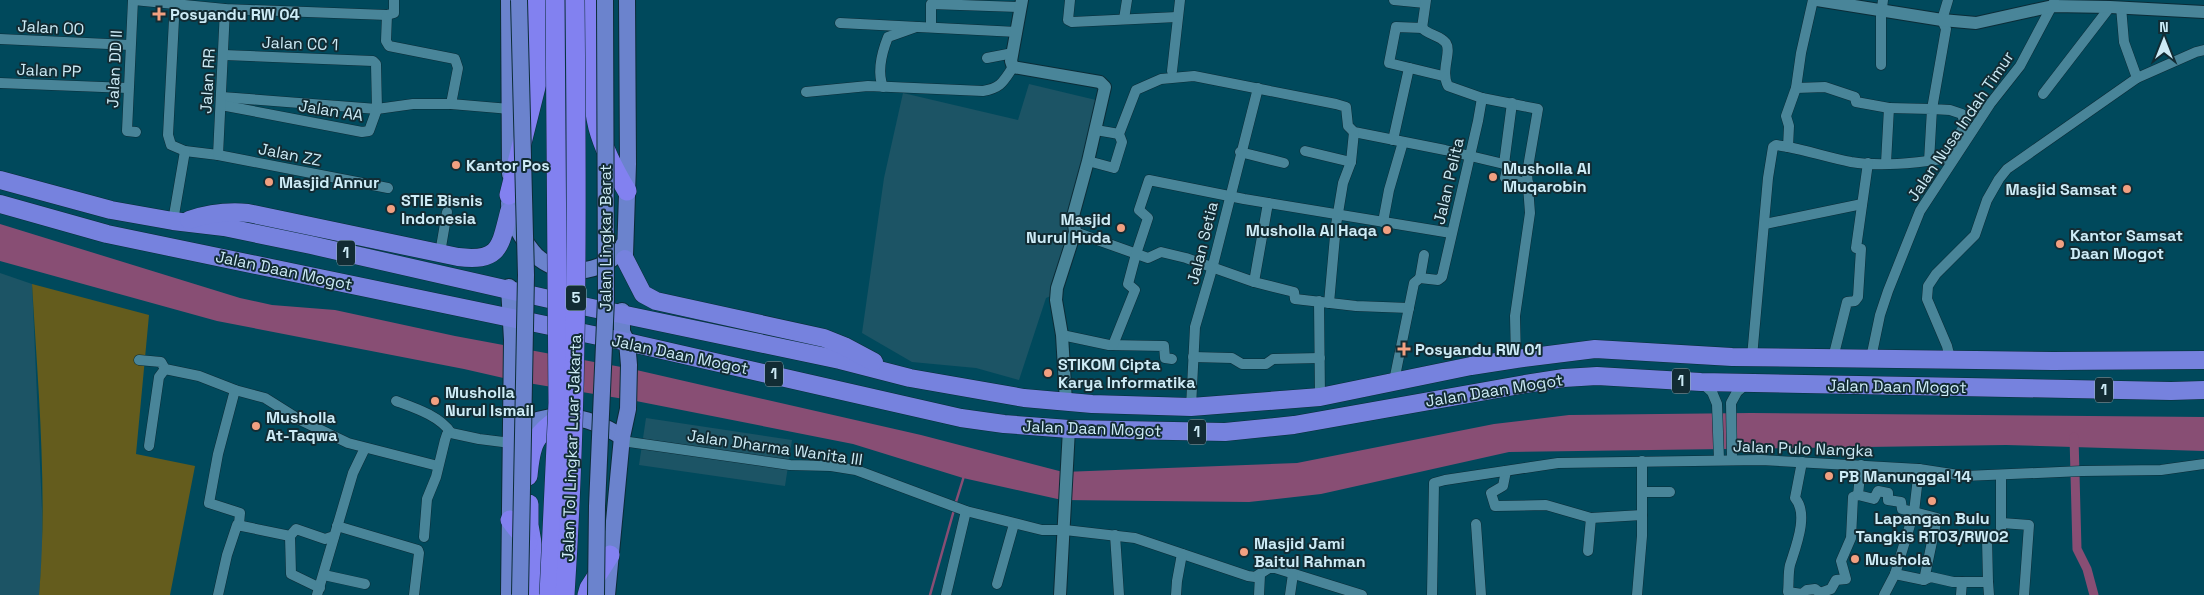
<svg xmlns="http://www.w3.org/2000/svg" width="2204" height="595" font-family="'Space Grotesk',sans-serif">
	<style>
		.built { fill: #1c5465 }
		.green { fill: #645c1d }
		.water { fill: #884e74 }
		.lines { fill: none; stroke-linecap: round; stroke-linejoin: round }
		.stream { stroke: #884e74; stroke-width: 2.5 }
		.canal { stroke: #884e74; stroke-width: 9 }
		.minor-casing { stroke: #0b2c37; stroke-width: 11 }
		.tertiary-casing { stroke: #0b2c37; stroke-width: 14 }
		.primary-casing { stroke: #0b2c37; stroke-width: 18 }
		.trunk-casing { stroke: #0b2c37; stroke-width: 19 }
		.motorway-casing { stroke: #0b2c37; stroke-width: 20 }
		.minor { stroke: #498599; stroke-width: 10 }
		.tertiary { stroke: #498599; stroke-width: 12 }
		.primary { stroke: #6b83cd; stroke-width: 16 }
		.trunk { stroke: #7682de; stroke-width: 18 }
		.motorway { stroke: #8281f0; stroke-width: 19 }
		.primary-bridge-casing { stroke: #0b2c37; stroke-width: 18; stroke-linecap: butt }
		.motorway-bridge-casing { stroke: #0b2c37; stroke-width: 20; stroke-linecap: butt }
		.primary-bridge { stroke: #6b83cd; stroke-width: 16 }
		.motorway-bridge { stroke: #8281f0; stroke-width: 19 }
		.poi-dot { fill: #f2a081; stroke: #122c34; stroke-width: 2 }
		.labels { text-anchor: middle; stroke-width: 4; stroke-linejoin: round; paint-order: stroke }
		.shield { fill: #122c34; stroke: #95b2bc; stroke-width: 1 }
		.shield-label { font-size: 15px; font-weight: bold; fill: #cdebf6 }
		.poi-label { font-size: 16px; font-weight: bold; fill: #cdebf6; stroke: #122c34; text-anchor: start }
		.street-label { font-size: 16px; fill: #cdebf6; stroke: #122c34 }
	</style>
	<rect width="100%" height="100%" fill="#00495c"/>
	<g class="built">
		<path d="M1029 84 1100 101 1077 223 1053 295 1046 298 1019 380 976 368 912 362 862 333 884 178 903 93 1018 120Z"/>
		<path d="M0 273 32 284 42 510V558L39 595H0Z"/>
		<path d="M646 418 792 440 785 486 639 465Z"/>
	</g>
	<path class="green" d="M32 284 149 315 136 454 195 466 170 595H39C48 492 38 387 32 284Z"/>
	<path class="water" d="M0 224 240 298 272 305 335 310 455 336 632 369 921 435 1063 472 1297 463 1494 424 1569 415 1751 413 2204 417V451L2006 445 1509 452 1321 494 1249 502 1062 500 963 478 853 444 636 401 516 381 464 369 217 321 0 261Z"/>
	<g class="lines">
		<g class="stream">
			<path d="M955 505 964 476"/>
			<path d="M930 595 954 510"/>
		</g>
		<path class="canal" d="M2074 437 2077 549 2087 569 2094 595"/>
		<defs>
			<g id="minor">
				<path d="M133 0 127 131 136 132"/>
				<path d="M134 0 225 9 387 15 394 13V0"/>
				<path d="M175 0 168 135 171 145 185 151 218 155 388 188"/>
				<path d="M1070 0 1068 20 1072 22 1177 17"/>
				<path d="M1394 0 1425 3"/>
				<path d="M1426 0 1422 28C1428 35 1440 35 1446 43 1452 52 1440 71 1448 86L1482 98 1538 109 1527 173 1530 213 1515 316 1516 359"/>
				<path d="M2121 7 2124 42 2137 78"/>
				<path d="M387 15 386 41 389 46 455 59 458 68 451 104"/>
				<path d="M1124 19 1127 0"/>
				<path d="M840 23 1017 32"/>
				<path d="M931 27V4L1021 7"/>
				<path d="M1423 28 1396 27 1389 63 1443 76"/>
				<path d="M0 39 130 45"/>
				<path d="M987 58 1013 53"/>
				<path d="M1881 65V16L1883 0"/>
				<path d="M1172 71 1180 0"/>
				<path d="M0 83 128 88"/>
				<path d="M883 87C877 72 882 52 888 37L916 27"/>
				<path d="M1796 88 1825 87 1855 97 1856 102 1889 108 1886 163"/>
				<path d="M806 92 868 86 983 91C1001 88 1003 82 1013 67"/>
				<path d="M2043 94 2110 7"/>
				<path d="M222 97 377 109 413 104H451L511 109"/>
				<path d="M221 105 362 132 369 131 377 109 376 64 373 61 224 55"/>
				<path d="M1889 108 1932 109 1929 161"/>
				<path d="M1096 130 1119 134"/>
				<path d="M1393 140 1409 68"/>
				<path d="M1788 147C1809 151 1830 158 1851 162 1881 167 1914 163 1943 159L1965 125 1962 114 1950 110 1932 109 1946 29 1942 20 1948 0"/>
				<path d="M1305 151 1351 162"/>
				<path d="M1240 152 1284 163"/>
				<path d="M218 155 225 9"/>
				<path d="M1088 161 1114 168 1122 142 1119 134 1136 90 1161 79 1194 76 1336 104 1346 107 1348 126 1354 132 1445 150 1508 165 1505 178 1529 184"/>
				<path d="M1504 164 1512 103"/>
				<path d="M173 221 185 151"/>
				<path d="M1383 222 1389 190 1403 142"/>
				<path d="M1765 224 1862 204"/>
				<path d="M1075 232 1148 258 1161 252 1186 258 1254 282 1294 292 1295 299 1356 306 1409 308"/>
				<path d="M440 253 447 212"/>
				<path d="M1420 278 1424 255"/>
				<path d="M1254 282 1268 203"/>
				<path d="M1319 301 1320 397"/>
				<path d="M1329 303 1336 225 1343 183 1351 162 1354 132"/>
				<path d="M1062 335 1109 345 1164 346 1165 358 1172 359"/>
				<path d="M1113 345 1135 290 1128 284 1136 254 1148 218 1139 210 1149 180 1244 199 1451 233"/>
				<path d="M1193 357 1232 358 1242 364H1266L1273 359 1320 358"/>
				<path d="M1752 357 1768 178 1773 147 1776 145 1788 147 1789 126 1786 116 1796 88 1801 53 1813 0"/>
				<path d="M1833 358 1847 302 1855 301 1858 297 1861 249 1856 248 1868 163"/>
				<path d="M1871 358 1880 315 1888 291 1920 211 1990 104 2020 66 2054 2"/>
				<path d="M1950 358 1947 346 1927 299 1928 286 1936 274 1975 235 1987 200 1999 179 2007 169 2137 78 2196 52 2204 50"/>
				<path d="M139 360 161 362 165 369 199 376 235 390 265 398 300 420 348 443 438 466"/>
				<path d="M1394 381 1414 283 1420 278 1438 280 1442 277 1478 121 1482 98"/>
				<path d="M1701 382 1712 392 1717 404 1719 460"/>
				<path d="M235 390 218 454 209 503 240 513 239 524"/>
				<path d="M396 401C415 408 440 416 451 433"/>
				<path d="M1191 407 1195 327 1212 269 1258 88"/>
				<path d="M451 433 479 439 511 443"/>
				<path d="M622 441 790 465 831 466 856 470 966 511 1042 530H1065L1135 538 1248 576 1255 577 1269 568H1275L1362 595"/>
				<path d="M149 446 159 377 165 369"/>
				<path d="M1732 460 1731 403 1737 392 1748 383"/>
				<path d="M1802 462 1795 498C1809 514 1796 546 1790 565 1788 573 1789 583 1788 592L1802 594 1807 590 1815 589 1820 593 1831 589 1836 580 1846 579 1841 561 1851 538 1853 497 1858 495"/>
				<path d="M1861 465 1858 495 1874 499 1878 491 1888 493V500L1901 502 1902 509 1937 518 1924 580"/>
				<path d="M1506 471 1503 486 1491 493 1495 506 1546 505 1591 518 1642 515"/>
				<path d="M1643 492H1670"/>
				<path d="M2002 523 2029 525 2024 595"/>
				<path d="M1476 524 1481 595"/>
				<path d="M337 526 418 550 419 553 414 595"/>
				<path d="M1115 535 1119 595"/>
				<path d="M290 536 291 574 320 588"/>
				<path d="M424 537 427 499 436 477 445 440 447 434 451 433"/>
				<path d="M1588 551 1591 518"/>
				<path d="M1895 574 1924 580 1931 577 1953 582H1988L1987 538H2001V476"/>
				<path d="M324 575 365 584"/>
				<path d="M1988 582 1989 595"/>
				<path d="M997 584 1014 524"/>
				<path d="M218 595 227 555 237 525 290 536 296 529 325 539 334 536"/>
				<path d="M317 595 353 473 365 448"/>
				<path d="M946 595 966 511"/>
				<path d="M1176 595 1177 581 1182 554"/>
				<path d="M1259 595 1260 575"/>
				<path d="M1290 595 1293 574"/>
				<path d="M1432 595 1434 483 1445 480 1558 463 1761 460 1919 469 1965 476 2082 471 2161 470 2204 464"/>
				<path d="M1637 595 1642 536V461"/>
				<path d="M1884 595 1895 574 1914 512 1919 469"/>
				<path d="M1961 595 1962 582"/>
			</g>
			<g id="tertiary">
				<path d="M1022 0 1011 61 1013 67 1100 82 1105 87 1088 161 1073 216 1075 232 1057 288 1056 300 1062 335 1066 402"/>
				<path d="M1817 0 1942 20 1976 23 2053 6 2110 7 2204 12"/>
				<path d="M1060 595 1069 429"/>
			</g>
			<g id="primary">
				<path d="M509 0 510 174"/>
				<path d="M509 203C509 215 515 225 521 235 527 244 532 253 540 259 566 279 609 273 624 244"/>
				<path d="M625 255 628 164 627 0"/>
				<path d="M512 431C551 408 586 414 622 437"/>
				<path d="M509 595 512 340 509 287"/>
				<path d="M607 595 622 437 628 409 629 365 627 342 622 332V311"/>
			</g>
			<g id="trunk">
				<path d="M0 180 111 210 173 221 224 227 311 245 549 299 840 360 910 378 1024 398 1092 404 1191 407 1320 397 1471 366 1516 359 1595 349 1732 357 2053 361 2204 360"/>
				<path d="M0 204 107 234 627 342 961 418 1004 424 1069 429 1225 432 1294 425 1525 384 1564 378 1597 376 1701 382 2171 391 2204 390"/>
				<path d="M189 220C210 213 227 211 248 213L458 257C500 262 500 247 509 212"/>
				<path d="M625 259 643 294 656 301 824 338 844 346 874 362"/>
			</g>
			<g id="motorway">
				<path d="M591 0C592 38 589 92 598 128 604 150 615 171 627 191"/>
				<path d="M509 195 537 83V0"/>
				<path d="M528 476C531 442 534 436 562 416"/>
				<path d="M529 504V525L536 566 535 595"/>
				<path d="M510 520 528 543"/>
				<path d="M587 595 589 588 610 555"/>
			</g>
		</defs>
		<use href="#minor" class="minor-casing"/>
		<use href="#tertiary" class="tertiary-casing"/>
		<use href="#primary" class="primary-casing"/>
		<use href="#trunk" class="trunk-casing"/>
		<use href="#motorway" class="motorway-casing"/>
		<use href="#minor" class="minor"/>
		<use href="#tertiary" class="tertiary"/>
		<use href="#primary" class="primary"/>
		<use href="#trunk" class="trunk"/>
		<use href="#motorway" class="motorway"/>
		<defs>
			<g id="primary-bridge">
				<path d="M519 0 526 275 520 595"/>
				<path d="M596 595 597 506 606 299 605 0"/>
			</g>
			<g id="motorway-bridge">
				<path d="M549 595 558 403 555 0"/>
				<path d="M565 595C578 397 577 198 575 0"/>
			</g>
		</defs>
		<use href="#primary-bridge" class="primary-bridge-casing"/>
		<use href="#motorway-bridge" class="motorway-bridge-casing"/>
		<use href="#primary-bridge" class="primary-bridge"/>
		<use href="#motorway-bridge" class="motorway-bridge"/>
	</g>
	<g class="poi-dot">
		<path d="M156.5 6.5h5v5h5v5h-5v5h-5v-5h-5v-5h5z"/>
		<circle cx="456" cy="165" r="5"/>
		<circle cx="1493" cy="177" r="5"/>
		<circle cx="269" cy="182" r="5"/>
		<circle cx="2127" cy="189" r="5"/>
		<circle cx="391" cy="209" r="5"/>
		<circle cx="1121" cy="228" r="5"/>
		<circle cx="1387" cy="230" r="5"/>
		<circle cx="2060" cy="244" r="5"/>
		<path d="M1401.5 341.5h5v5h5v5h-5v5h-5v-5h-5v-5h5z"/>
		<circle cx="1048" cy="373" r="5"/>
		<circle cx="435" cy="401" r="5"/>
		<circle cx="256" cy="426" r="5"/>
		<circle cx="1829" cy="476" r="5"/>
		<circle cx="1932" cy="501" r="5"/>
		<circle cx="1244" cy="552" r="5"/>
		<circle cx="1855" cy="559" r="5"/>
	</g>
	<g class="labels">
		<g class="shield">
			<rect x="337" y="240.5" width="18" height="25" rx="4"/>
			<rect x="566" y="285.5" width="20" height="25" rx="4"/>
			<rect x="765" y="361.5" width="18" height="25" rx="4"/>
			<rect x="1672" y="368.5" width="18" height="25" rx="4"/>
			<rect x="2095" y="377.5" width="18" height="25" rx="4"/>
			<rect x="1188" y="419.5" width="18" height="25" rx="4"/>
		</g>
		<g class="shield-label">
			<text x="346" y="258">1</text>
			<text x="576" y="303">5</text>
			<text x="774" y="379">1</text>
			<text x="1681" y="386">1</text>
			<text x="2104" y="395">1</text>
			<text x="1197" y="437">1</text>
		</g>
		<g class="poi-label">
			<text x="170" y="20">Posyandu RW 04</text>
			<text x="466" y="171">Kantor Pos</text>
			<text x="1503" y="174">Musholla Al<tspan x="1503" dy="18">Muqarobin</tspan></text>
			<text x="279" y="188">Masjid Annur</text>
			<text x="2117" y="195" text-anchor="end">Masjid Samsat</text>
			<text x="401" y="206">STIE Bisnis<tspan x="401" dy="18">Indonesia</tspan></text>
			<text x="1111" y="225" text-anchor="end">Masjid<tspan x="1111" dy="18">Nurul Huda</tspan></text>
			<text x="1377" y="236" text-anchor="end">Musholla Al Haqa</text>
			<text x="2070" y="241">Kantor Samsat<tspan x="2070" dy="18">Daan Mogot</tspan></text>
			<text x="1415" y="355">Posyandu RW 01</text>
			<text x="1058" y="370">STIKOM Cipta<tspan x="1058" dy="18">Karya Informatika</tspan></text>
			<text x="445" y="398">Musholla<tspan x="445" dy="18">Nurul Ismail</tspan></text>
			<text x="266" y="423">Musholla<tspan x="266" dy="18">At-Taqwa</tspan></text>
			<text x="1839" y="482">PB Manunggal 14</text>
			<text x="1932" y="524" text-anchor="middle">Lapangan Bulu<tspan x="1932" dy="18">Tangkis RT03/RW02</tspan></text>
			<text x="1254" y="549">Masjid Jami<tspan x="1254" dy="18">Baitul Rahman</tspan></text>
			<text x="1865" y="565">Mushola</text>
		</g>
		<g class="street-label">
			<text transform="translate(51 27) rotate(3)" y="6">Jalan OO</text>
			<text transform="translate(300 43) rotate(2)" y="6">Jalan CC 1</text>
			<text transform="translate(114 69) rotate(-87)" y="6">Jalan DD II</text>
			<text transform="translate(49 70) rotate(2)" y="6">Jalan PP</text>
			<text transform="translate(207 81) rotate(-87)" y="6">Jalan RR</text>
			<text transform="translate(331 110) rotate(9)" y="6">Jalan AA</text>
			<text transform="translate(1960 126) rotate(-56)" y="6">Jalan Nusa Indah Timur</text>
			<text transform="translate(290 154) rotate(11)" y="6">Jalan ZZ</text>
			<text transform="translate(1448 181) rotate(-77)" y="6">Jalan Pelita</text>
			<text transform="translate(605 238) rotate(-90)" y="6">Jalan Lingkar Barat</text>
			<text transform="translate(1202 243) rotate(-76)" y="6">Jalan Setia</text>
			<text transform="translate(284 270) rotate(12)" y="6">Jalan Daan Mogot</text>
			<text transform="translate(680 354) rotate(12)" y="6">Jalan Daan Mogot</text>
			<text transform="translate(1897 386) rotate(1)" y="6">Jalan Daan Mogot</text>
			<text transform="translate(1494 390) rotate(-9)" y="6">Jalan Daan Mogot</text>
			<text transform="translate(1092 428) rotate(2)" y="6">Jalan Daan Mogot</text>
			<text transform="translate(775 447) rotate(8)" y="6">Jalan Dharma Wanita III</text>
			<text transform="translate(571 448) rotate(-88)" y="6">Jalan Tol Lingkar Luar Jakarta</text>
			<text transform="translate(1803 448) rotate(2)" y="6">Jalan Pulo Nangka</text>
		</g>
	</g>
	<g transform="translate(2164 40)" stroke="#122c34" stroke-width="4" paint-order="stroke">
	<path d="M0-4L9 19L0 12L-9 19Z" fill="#cdebf6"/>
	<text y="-8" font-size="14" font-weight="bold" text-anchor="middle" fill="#cdebf6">N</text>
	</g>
</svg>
